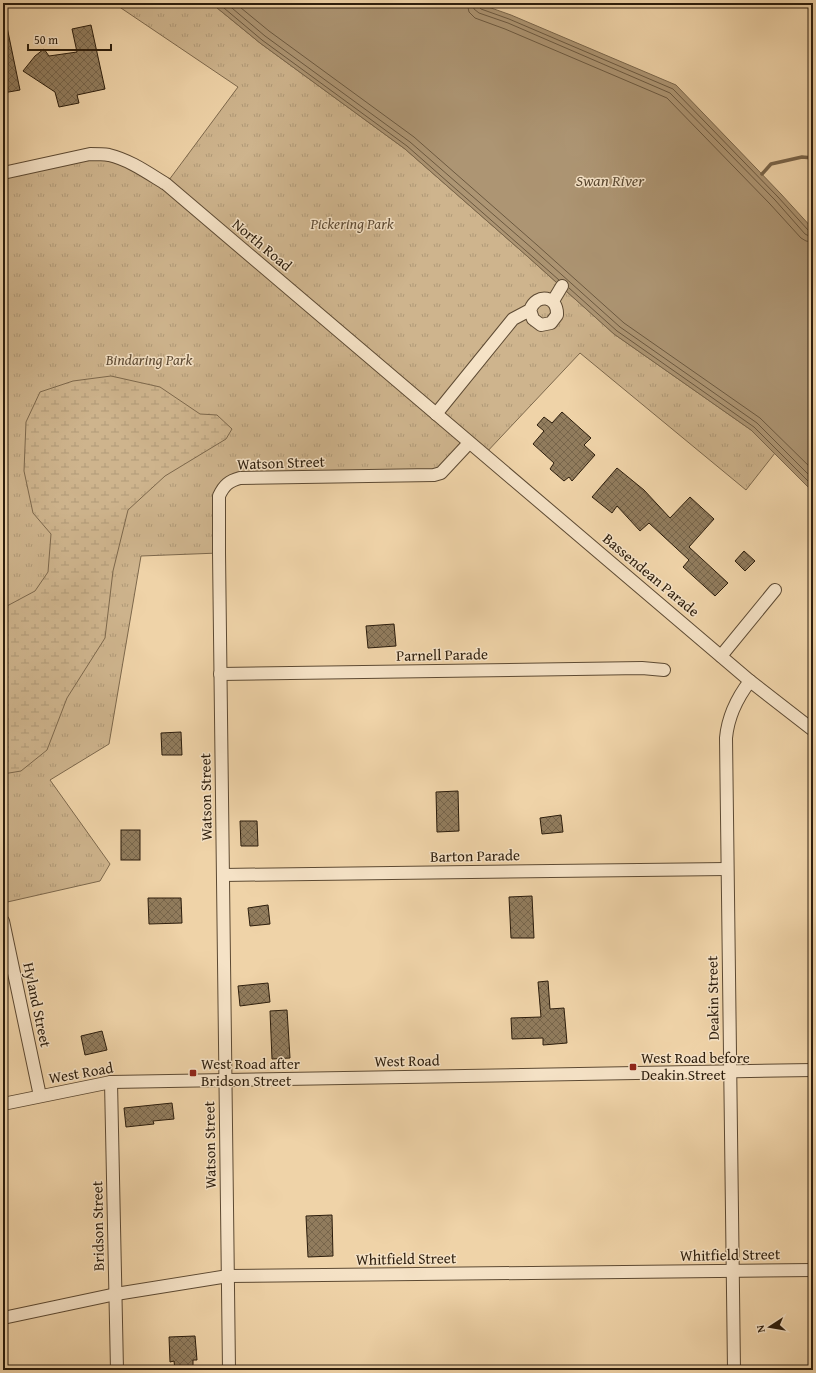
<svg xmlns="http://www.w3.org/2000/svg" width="816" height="1373" font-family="'Gentium Book Plus',serif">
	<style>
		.grass { fill: url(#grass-tufts); stroke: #7d684c }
		.wetland { fill: url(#wetland-marsh); stroke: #7d684c }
		.water { fill: #ad9573; stroke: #79654a }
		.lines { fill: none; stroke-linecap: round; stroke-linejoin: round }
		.shore { stroke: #6c5940; stroke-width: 1 }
		.stream { stroke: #79654a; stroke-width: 3.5 }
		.building { fill: url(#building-cross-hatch); stroke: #2c1d0c }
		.minor-casing { stroke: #5d4a33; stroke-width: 14 }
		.minor { stroke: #f5e2c6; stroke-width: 12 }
		.poi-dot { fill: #8f2418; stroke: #f5e2c6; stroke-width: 1.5 }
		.labels { text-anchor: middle; stroke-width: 3; stroke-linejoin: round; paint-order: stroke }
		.park-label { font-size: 15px; font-style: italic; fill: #5d4a33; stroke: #f5e2c6 }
		.street-label { font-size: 15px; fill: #2c1d0c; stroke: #f5e2c6 }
		.poi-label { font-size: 15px; fill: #2c1d0c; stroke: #f5e2c6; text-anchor: start }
		.water-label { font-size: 16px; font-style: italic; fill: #594730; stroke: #f5e2c6 }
	</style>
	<defs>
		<pattern id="grass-tufts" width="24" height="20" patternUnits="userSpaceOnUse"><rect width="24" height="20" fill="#ceb48d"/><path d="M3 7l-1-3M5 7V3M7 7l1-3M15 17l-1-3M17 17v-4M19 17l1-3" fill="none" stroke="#b19a78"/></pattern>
		<pattern id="wetland-marsh" width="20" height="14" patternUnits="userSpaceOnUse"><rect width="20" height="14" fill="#ceb48d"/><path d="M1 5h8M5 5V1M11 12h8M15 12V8" fill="none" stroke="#b19a78"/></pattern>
		<pattern id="building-cross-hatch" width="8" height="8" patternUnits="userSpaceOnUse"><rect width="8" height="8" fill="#917c5d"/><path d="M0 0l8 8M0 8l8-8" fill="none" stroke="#77654b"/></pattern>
	</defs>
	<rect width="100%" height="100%" fill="#efd3a8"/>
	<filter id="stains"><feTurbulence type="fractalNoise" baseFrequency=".005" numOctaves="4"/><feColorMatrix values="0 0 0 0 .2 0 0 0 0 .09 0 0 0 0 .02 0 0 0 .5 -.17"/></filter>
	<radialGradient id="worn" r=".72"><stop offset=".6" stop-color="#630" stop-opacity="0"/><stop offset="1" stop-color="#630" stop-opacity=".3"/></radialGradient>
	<path class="grass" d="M118 3H211L260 43 405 149 527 256 614 334 751 430 775 453 746 490 580 353 484 455 469 443 441 473 240 478 223 488 219 553 141 556 109 744 50 780 110 864 100 881 3 903V173L99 154 166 184 238 87 118 6Z"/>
	<path class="wetland" d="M111 376 160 387 200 414 217 415 232 429 226 439 165 476 128 510 113 571 105 638 67 698 47 750 21 771 3 774V614L7 606 35 591 48 572 51 534 33 513 24 471 26 422 40 392 73 381Z"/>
	<path class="water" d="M211 3H477L511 15 676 85 781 194 813 229V492L751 430 614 334 527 256 405 149 260 43Z"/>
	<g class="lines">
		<g class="shore">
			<path d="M218 3 262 40 407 146 559 280"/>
			<path d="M226 3 265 36 410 142 533 249 620 327 757 423 813 479"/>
			<path d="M235 3 269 31 414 137 537 245 624 323 760 418 813 470"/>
			<path d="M467 3 469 12 475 18 505 29 667 98 770 204 801 238 806 241 813 242"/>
			<path d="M473 3 474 9 479 13 508 23 670 93 775 200 805 234 809 236H813"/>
			<path d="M478 3V6L481 9 509 19 673 89 778 197 808 230 813 231"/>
			<path d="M569 288 617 331 754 427 813 486"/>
		</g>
		<path class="stream" d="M762 174 771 164 802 157 813 158"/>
	</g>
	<g class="building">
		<path d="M91 25 105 89 77 95 79 103 59 107 55 92 23 71 35 56 44 49 49 56 77 52 72 29Z"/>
		<path d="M3 27H7L20 90 3 93Z"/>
		<path d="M562 412 591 438 584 445 595 455 572 481 569 477 564 481 550 469 554 463 533 444 544 431 537 425 544 417 552 423Z"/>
		<path d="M617 468 644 490 670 518 690 497 714 519 689 547 728 583 715 596 683 567 689 560 649 523 640 531 617 506 612 513 592 497Z"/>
		<path d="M744 551 755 561 745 571 735 561Z"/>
		<path d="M394 624 396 646 368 648 366 626Z"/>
		<path d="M181 732 182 755H162L161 733Z"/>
		<path d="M458 791 459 831 437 832 436 792Z"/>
		<path d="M561 815 563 832 542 834 540 818Z"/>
		<path d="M240 821H257L258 846H241Z"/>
		<rect x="121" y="830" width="19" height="30"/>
		<path d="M532 896 534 938H511L509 897Z"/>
		<path d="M148 898H181L182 923 149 924Z"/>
		<path d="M268 905 270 924 250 926 248 908Z"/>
		<path d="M548 981 550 1009 564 1008 567 1043 543 1045V1038L512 1039 511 1018 541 1017 538 982Z"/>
		<path d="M268 983 270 1002 240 1006 238 986Z"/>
		<path d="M287 1010 290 1058 272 1059 270 1011Z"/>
		<path d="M102 1031 107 1050 85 1055 81 1036Z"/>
		<path d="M172 1103 174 1119 153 1121 154 1124 126 1127 124 1108Z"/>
		<path d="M332 1215 333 1256 308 1257 306 1216Z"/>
		<path d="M195 1336 197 1360H193V1370H175L174 1361 170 1362 169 1337Z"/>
	</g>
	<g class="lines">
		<defs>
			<g id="minor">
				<path d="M3 173 90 154C96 154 103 154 109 155 130 160 148 173 166 184L750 681 813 730"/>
				<path d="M553 301 562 286"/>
				<path d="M436 414 513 319 530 310C537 292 558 296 557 315L551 323 541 325 533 319 530 310"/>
				<path d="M721 656 775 590"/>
				<path d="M220 674 642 668 664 670"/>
				<path d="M223 875 727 869"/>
				<path d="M3 921 40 1096"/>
				<path d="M111 1082 117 1370"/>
				<path d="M3 1104 111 1082 813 1070"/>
				<path d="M3 1318 116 1294 228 1276 813 1270"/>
				<path d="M229 1370 219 553V496C224 485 229 481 240 478L434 475 441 473 469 443"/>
				<path d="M734 1370 726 738C728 716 737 698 750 681"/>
			</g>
		</defs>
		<use href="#minor" class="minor-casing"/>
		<use href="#minor" class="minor"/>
	</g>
	<g class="poi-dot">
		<rect x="629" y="1063" width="8" height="8" rx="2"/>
		<rect x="189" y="1069" width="8" height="8" rx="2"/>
	</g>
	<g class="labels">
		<g class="park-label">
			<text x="352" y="229">Pickering Park</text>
			<text x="149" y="365">Bindaring Park</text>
		</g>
		<g class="street-label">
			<text transform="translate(262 245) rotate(40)" y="5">North Road</text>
			<text transform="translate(281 463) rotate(-2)" y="5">Watson Street</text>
			<text transform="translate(651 575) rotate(40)" y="5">Bassendean Parade</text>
			<text transform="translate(442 655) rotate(-1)" y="5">Parnell Parade</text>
			<text transform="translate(206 797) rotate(-91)" y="5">Watson Street</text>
			<text transform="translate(475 856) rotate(-1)" y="5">Barton Parade</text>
			<text transform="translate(713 998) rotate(-91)" y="5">Deakin Street</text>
			<text transform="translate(37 1005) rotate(78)" y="5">Hyland Street</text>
			<text transform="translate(407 1061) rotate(-1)" y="5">West Road</text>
			<text transform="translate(81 1073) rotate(-10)" y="5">West Road</text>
			<text transform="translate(210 1145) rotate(-91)" y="5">Watson Street</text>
			<text transform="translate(98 1226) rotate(-91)" y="5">Bridson Street</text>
			<text transform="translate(730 1255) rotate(-1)" y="5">Whitfield Street</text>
			<text transform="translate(406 1259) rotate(-1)" y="5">Whitfield Street</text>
		</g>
		<g class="poi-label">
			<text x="641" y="1063">West Road before<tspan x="641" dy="17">Deakin Street</tspan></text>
			<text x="201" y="1069">West Road after<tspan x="201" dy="17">Bridson Street</tspan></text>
		</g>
		<g class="water-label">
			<text x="610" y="186">Swan River</text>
		</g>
	</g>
	<rect width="816" height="1373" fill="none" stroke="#efd3a8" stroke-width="16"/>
	<rect x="4" y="4" width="808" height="1365" fill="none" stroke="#2c1d0c" stroke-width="2"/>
	<rect x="8" y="8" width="800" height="1357" fill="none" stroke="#2c1d0c"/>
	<g transform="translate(770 1327) rotate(258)" stroke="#f5e2c6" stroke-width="3" paint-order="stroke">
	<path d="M0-3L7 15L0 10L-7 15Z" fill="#2c1d0c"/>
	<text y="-6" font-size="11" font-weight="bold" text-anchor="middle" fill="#2c1d0c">N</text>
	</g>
	<path d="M28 44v6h83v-6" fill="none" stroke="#2c1d0c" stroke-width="2"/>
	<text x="34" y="44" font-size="12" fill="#2c1d0c" stroke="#f5e2c6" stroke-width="3" paint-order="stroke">50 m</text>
	<rect width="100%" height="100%" filter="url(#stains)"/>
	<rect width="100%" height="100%" fill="url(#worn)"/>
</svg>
